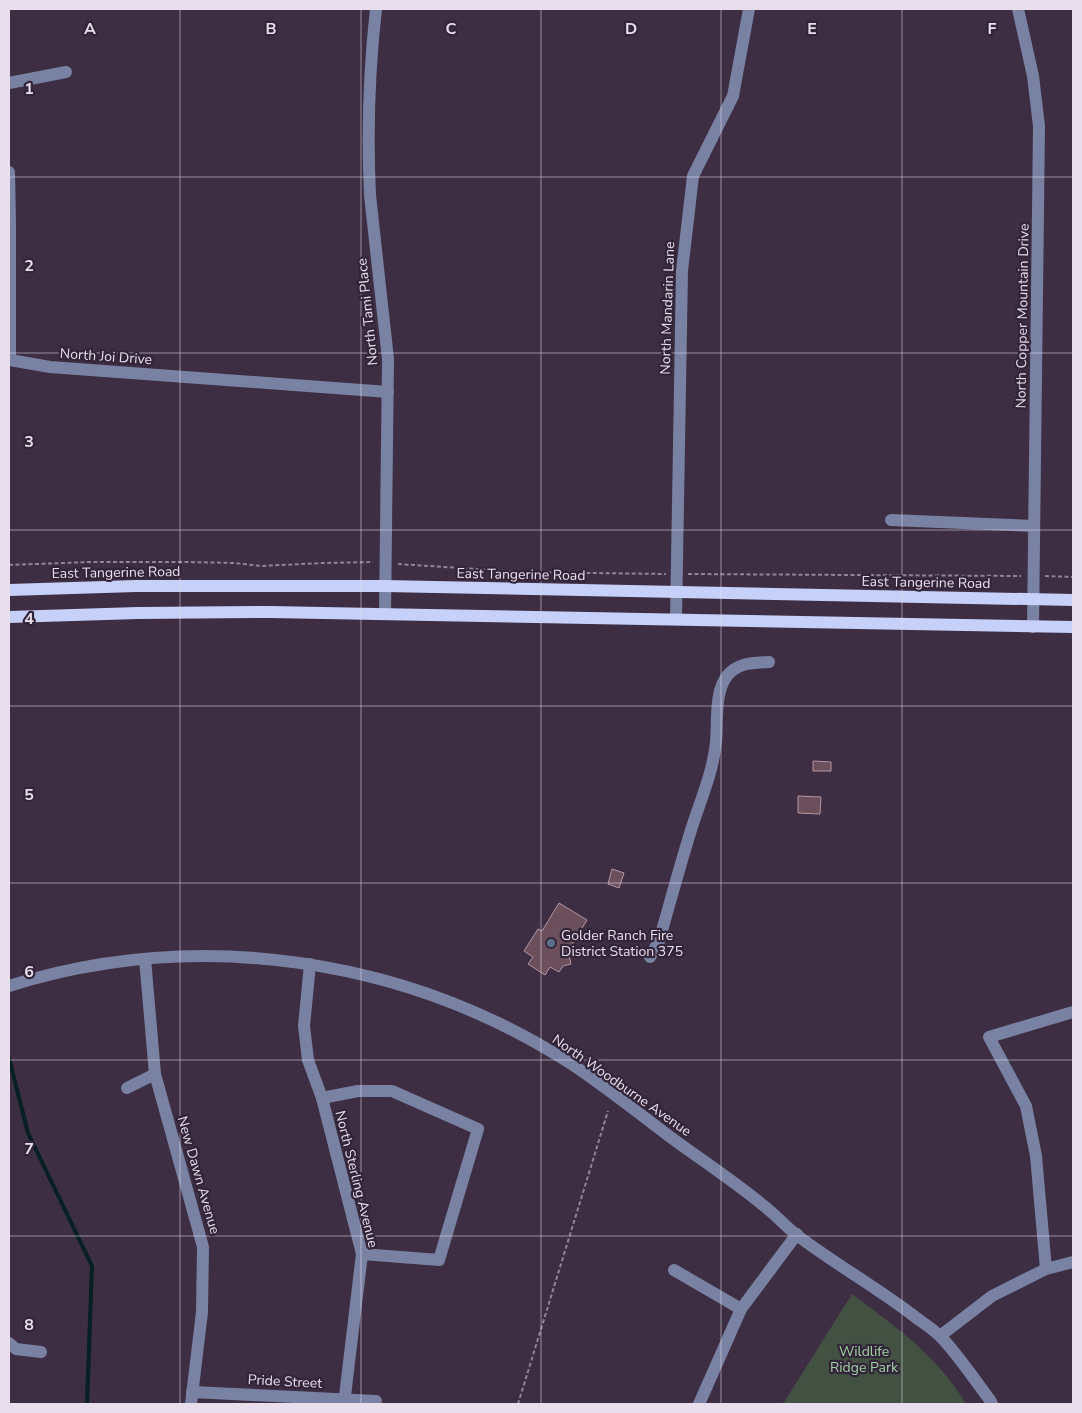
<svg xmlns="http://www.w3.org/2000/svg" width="1082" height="1413" font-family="'Nunito Sans',sans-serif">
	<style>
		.green { fill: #425142 }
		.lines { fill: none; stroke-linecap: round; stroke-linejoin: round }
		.stream { stroke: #062023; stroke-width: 4 }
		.building { fill: #6b505b; stroke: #b596a2 }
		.path { stroke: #918496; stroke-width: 2; stroke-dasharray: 4 2.5; stroke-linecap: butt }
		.minor { stroke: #7a82a3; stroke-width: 12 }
		.major { stroke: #c7d0f9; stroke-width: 12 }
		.grid { fill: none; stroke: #e8deec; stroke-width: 1; stroke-opacity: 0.55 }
		.service-dot { fill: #5c6f8a; stroke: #332539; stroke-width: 2 }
		.labels { text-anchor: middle; stroke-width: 4.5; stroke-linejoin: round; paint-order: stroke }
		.street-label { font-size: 14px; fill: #e8deec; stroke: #332539 }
		.poi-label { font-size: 14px; fill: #e8deec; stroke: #332539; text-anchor: start }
		.park-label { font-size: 14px; fill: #a0d1a2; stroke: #332539 }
		.grid-label { font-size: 16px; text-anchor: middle; font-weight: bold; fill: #e8deec; stroke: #332539; stroke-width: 4.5; stroke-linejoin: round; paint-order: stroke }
	</style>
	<rect width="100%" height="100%" fill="#3d2e43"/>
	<path class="green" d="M852 1294C897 1328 937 1355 966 1404H783Z"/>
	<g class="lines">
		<path class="stream" d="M9 1058 28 1133 92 1266 87 1404"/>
	</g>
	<g class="building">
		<path d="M813 761 831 762V771H813Z"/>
		<path d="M798 796 821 797 820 814 798 813Z"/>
		<path d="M612 869 624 873 619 888 608 884Z"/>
		<path d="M559 903 587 920 570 948 573 950 569 955 571 964 563 966 559 972 550 967 545 975 528 964 533 957 524 951 538 929 542 931Z"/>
	</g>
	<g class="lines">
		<g class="path">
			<path d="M398 564 522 572 666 574"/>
			<path d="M9 565 89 562H187L235 563 261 566 322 563 373 562"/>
			<path d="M688 574 1021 576"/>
			<path d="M1045 576 1073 577"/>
			<path d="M518 1404 608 1111"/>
		</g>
		<g class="minor">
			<path d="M376 9C369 71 367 132 370 195L388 359 385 614"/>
			<path d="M1018 9 1033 76 1039 126 1033 627"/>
			<path d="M9 83 66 72"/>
			<path d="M9 172 10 222V360L50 367 388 392"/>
			<path d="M891 520 1034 526"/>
			<path d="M676 619 682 271 693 176 733 96 749 9"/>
			<path d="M650 957 659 941C670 903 680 865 692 827 701 799 713 772 716 742 718 722 714 693 727 676 738 662 754 663 769 662"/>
			<path d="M145 959 155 1074 203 1247 202 1312 191 1404"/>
			<path d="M310 964 304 1026 308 1060 322 1098 362 1254 344 1404"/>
			<path d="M9 986C198 927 406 957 573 1065 607 1088 640 1114 673 1139 703 1161 735 1182 764 1206 776 1215 786 1227 798 1236 834 1263 874 1286 910 1313 920 1321 932 1328 941 1337 959 1356 974 1379 990 1400L992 1404"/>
			<path d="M127 1088 155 1074"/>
			<path d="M322 1098 358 1091H392L478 1129 439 1260 362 1254"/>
			<path d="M1046 1269 1036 1156 1026 1106 989 1037 1073 1012"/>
			<path d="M674 1270 741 1309"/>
			<path d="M940 1336 992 1296 1046 1269 1073 1262"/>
			<path d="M9 1343 16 1349 41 1352"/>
			<path d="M192 1392 376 1401"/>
			<path d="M699 1404 741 1309 797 1234"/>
		</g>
		<g class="major">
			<path d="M9 590 136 586H385L1073 600"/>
			<path d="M9 617 138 613 270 612 1073 627"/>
		</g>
	</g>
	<path class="grid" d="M180 9V1404M361 9V1404M541 9V1404M721 9V1404M902 9V1404M9 177H1073M9 353H1073M9 530H1073M9 706H1073M9 883H1073M9 1060H1073M9 1236H1073"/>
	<circle class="service-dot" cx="551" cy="943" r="5"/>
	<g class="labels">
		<g class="street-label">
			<text transform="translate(667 308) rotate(-88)" y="5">North Mandarin Lane</text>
			<text transform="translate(367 312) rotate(-96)" y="5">North Tami Place</text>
			<text transform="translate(1022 316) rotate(-89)" y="5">North Copper Mountain Drive</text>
			<text transform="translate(106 356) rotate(4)" y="5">North Joi Drive</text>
			<text transform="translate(116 572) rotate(-1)" y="5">East Tangerine Road</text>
			<text transform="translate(521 574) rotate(1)" y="5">East Tangerine Road</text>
			<text transform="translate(926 582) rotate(1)" y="5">East Tangerine Road</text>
			<text transform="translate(622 1085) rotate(35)" y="5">North Woodburne Avenue</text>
			<text transform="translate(199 1175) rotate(74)" y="5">New Dawn Avenue</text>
			<text transform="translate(357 1179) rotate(76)" y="5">North Sterling Avenue</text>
			<text transform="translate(285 1381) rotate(3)" y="5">Pride Street</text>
		</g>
		<g class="poi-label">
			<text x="561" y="940">Golder Ranch Fire<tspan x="561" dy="16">District Station 375</tspan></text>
		</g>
		<g class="park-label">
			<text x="864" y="1356">Wildlife<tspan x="864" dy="16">Ridge Park</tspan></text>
		</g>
	</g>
	<g class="grid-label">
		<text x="90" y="34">A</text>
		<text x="271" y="34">B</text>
		<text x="451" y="34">C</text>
		<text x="631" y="34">D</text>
		<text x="812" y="34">E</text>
		<text x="992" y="34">F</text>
		<text x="29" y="94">1</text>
		<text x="29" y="271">2</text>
		<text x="29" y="447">3</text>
		<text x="29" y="624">4</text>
		<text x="29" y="800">5</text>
		<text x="29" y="977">6</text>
		<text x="29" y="1154">7</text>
		<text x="29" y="1330">8</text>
	</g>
	<rect width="1082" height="1413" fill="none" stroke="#e8deec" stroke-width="20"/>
</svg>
